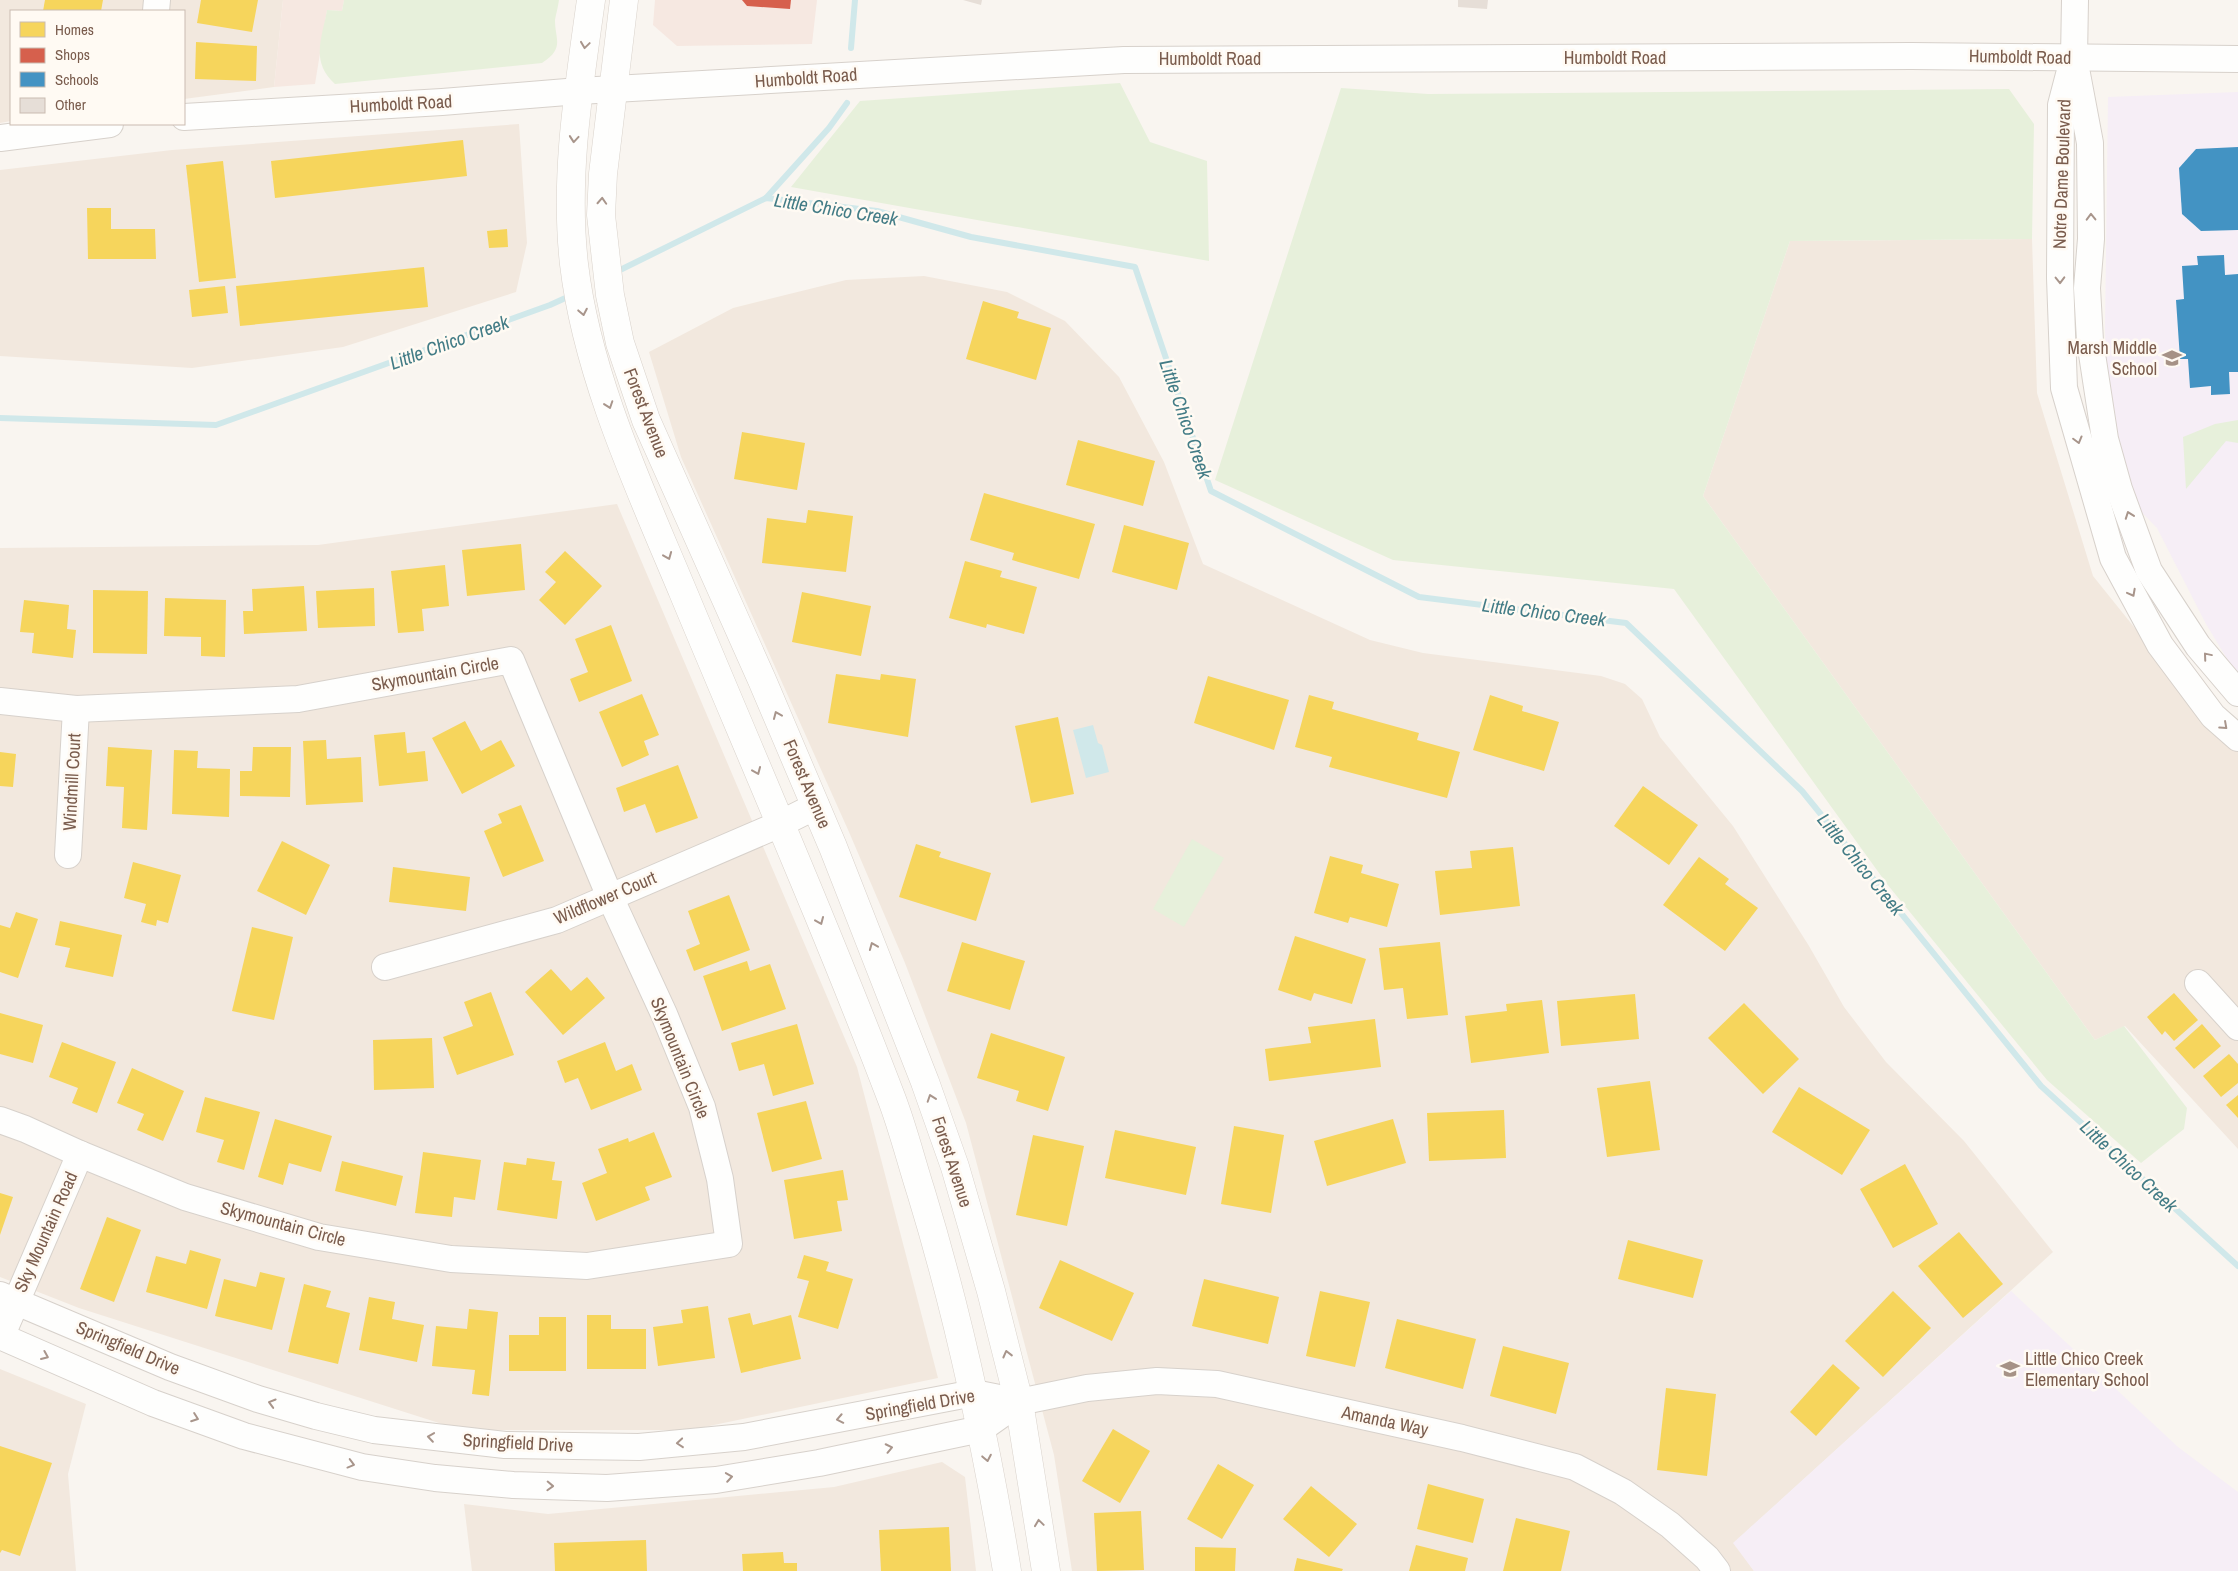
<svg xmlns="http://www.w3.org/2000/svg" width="2238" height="1571" font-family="'Archivo Narrow',sans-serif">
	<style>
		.residential { fill: #f2e8de }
		.commercial { fill: #f6e8e1 }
		.education { fill: #f6eef6 }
		.green { fill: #e7f0db }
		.water { fill: #d0e8ea }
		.homes { fill: #f6d55c }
		.shops { fill: #d6604d }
		.schools { fill: #4393c3 }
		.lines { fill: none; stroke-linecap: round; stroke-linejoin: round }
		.stream { stroke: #d0e8ea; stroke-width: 6 }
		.building { fill: #e6ded7 }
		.street-casing { stroke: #d7d1cb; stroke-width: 28 }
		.secondary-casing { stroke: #d9d2cb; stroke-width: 29 }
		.street { stroke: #fefefd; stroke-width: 26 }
		.secondary { stroke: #fefefd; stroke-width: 28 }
		.oneway { stroke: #a8958b }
		.labels { text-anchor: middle; stroke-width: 5; stroke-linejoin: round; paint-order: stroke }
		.street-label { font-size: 18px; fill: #7a5c4d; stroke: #fffaf3 }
		.poi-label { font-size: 18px; fill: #7a5c4d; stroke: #fffaf3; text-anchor: end }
		.water-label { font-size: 19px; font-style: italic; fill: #437c86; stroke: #fffaf3 }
	</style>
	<rect width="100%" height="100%" fill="#f9f5f0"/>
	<g class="residential">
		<path d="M0 0H283L274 87 184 99V11H11V121L0 123Z"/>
		<path d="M519 124 527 243 516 292 343 347 192 368 0 356V170L172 150Z"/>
		<path d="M2032 239 2037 393 2093 576 2212 724 2238 750V1149L2125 1026 2095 1040 1703 496 1790 241Z"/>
		<path d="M924 276 1007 292 1065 321 1119 377 1164 462 1203 564 1370 640 1423 653 1601 676 1625 684 1642 699 1660 737 1733 826 1809 946 1844 1007 1886 1062 1964 1141 2053 1252 1734 1543 1754 1571H1072L1054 1455 966 1123 905 963 849 832 681 457 649 352 733 308 846 280Z"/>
		<path d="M617 504 857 1067 938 1378 690 1430H461L79 1308 0 1277V548L318 545Z"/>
		<path d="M0 1369 86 1404 68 1474 76 1571H0Z"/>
		<path d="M942 1462 965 1477 976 1571H472L464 1504 548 1514 834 1487Z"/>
	</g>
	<g class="commercial">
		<path d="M283 0H344L342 11 327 10 315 84 274 87Z"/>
		<path d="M655 0H817L812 44 677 46 653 25Z"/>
	</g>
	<g class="education">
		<path d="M2238 92V677L2206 624 2157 528 2119 489 2107 386 2105 330 2108 97Z"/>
		<path d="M2011 1291 2178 1447 2238 1492V1571H1754L1733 1543Z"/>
	</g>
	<g class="green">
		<path d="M344 0H559C558 7 556 14 555 20 555 40 565 48 542 63L335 84C310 61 322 39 327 10L342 11Z"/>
		<path d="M1120 83 1150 142 1207 161 1209 261 791 187 860 101Z"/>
		<path d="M1341 88 1428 94 2009 89 2034 124 2032 239 1790 241 1703 496 2095 1040 2124 1026 2187 1108 2184 1129 2141 1163 2047 1080 1887 884 1674 589 1393 560 1215 480Z"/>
		<path d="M2238 420V443L2226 441 2186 489 2183 437 2215 424Z"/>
		<path d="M1192 839 1224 858 1184 927 1153 909Z"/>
	</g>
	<path class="water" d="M1093 725 1098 743 1102 745 1109 772 1086 778 1073 730Z"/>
	<g class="homes">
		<path d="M45 0H103L101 11H43Z"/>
		<path d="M201 0H258L252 32 197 23Z"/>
		<path d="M196 42 257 46 256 81 195 79Z"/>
		<path d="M463 140 467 176 275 198 271 161Z"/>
		<path d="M223 161 236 278 199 282 186 165Z"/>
		<path d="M87 208H111V229H155L156 259H88Z"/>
		<path d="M507 229 508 247 489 248 487 231Z"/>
		<path d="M424 267 428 307 240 326 236 286Z"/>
		<path d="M225 286 228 313 192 317 189 290Z"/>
		<path d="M983 301 1019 312 1017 318 1051 328 1036 380 966 359Z"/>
		<path d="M742 432 805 443 797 490 734 479Z"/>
		<path d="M1078 440 1155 461 1143 506 1066 485Z"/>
		<path d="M984 493 1095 524 1079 579 1012 560 1014 553 970 540Z"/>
		<path d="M808 510 853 516 846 572 762 563 767 518 806 523Z"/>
		<path d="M1124 525 1189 543 1177 590 1112 572Z"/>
		<path d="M521 544 525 590 467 596 462 550Z"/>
		<path d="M565 551 602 586 565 625 539 600 556 582 545 572Z"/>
		<path d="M965 561 1002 571 1000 577 1037 587 1024 634 987 624 986 628 949 618Z"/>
		<path d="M445 565 449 606 422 609 424 631 398 633 391 571Z"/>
		<path d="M304 586 307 631 244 634 243 611H253L252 589Z"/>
		<path d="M374 588 375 626 318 628 316 591Z"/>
		<path d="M93 590 148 591 147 654 93 653Z"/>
		<path d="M802 592 871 606 861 656 792 642Z"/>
		<path d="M165 598 226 600 225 657 201 656V637L164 636Z"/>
		<path d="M24 600 69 605 67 629 76 630 73 658 32 653 34 633 20 632Z"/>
		<path d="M611 625 632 681 579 702 570 679 588 672 575 639Z"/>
		<path d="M836 674 880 680 881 674 916 679 908 737 828 723Z"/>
		<path d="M1208 676 1289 700 1274 750 1194 723Z"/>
		<path d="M642 694 659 735 644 741 649 755 622 767 599 712Z"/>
		<path d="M1309 695 1334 702 1332 709 1419 733 1417 740 1460 752 1447 798 1329 767 1332 757 1295 747Z"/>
		<path d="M1490 695 1523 706 1522 711 1559 722 1544 771 1473 750Z"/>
		<path d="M1058 717 1074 794 1031 803 1015 726Z"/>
		<path d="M465 721 481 751 501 740 515 766 462 794 432 738Z"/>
		<path d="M405 732 407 753 425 751 428 781 379 786 374 735Z"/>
		<path d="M326 740 327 759 361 757 363 802 306 805 303 741Z"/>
		<path d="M108 747 152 750 147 830 122 828 124 787 106 786Z"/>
		<path d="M253 747H291L290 797 240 796V771H252Z"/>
		<path d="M174 750 198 751 197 768 230 769 229 817 172 814Z"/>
		<path d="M0 752 16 754 13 787 0 786Z"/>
		<path d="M678 765 698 818 656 833 645 804 624 812 616 788Z"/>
		<path d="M1643 786 1698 825 1669 865 1614 826Z"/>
		<path d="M521 805 544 861 503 877 484 831 502 823 498 814Z"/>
		<path d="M282 841 330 865 306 915 257 891Z"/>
		<path d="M916 844 941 852 939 857 991 873 976 921 899 897Z"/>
		<path d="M1513 847 1520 906 1440 915 1435 871 1472 868 1470 851Z"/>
		<path d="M1330 856 1363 865 1361 873 1399 884 1387 927 1350 917 1348 923 1314 913Z"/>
		<path d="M1699 857 1729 879 1725 884 1758 908 1725 951 1663 905Z"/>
		<path d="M133 862 181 875 168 923 157 920 156 926 141 922 146 904 124 898Z"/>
		<path d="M393 867 470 877 466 911 389 902Z"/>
		<path d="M729 895 750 950 694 971 686 950 700 944 688 911Z"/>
		<path d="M16 912 38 919 18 978 0 972V925L10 928Z"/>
		<path d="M60 921 122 935 113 977 65 967 70 948 55 945Z"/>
		<path d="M252 927 293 937 274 1020 232 1011Z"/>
		<path d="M1295 936 1366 959 1352 1004 1314 993 1311 1001 1278 990Z"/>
		<path d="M962 942 1025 961 1010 1010 947 991Z"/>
		<path d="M1440 942 1448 1015 1407 1019 1403 988 1384 990 1379 948Z"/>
		<path d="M747 961 750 971 770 964 786 1009 722 1031 703 976Z"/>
		<path d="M551 969 571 991 587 977 605 998 563 1035 525 992Z"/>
		<path d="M491 992 514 1055 457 1075 443 1037 473 1026 464 1002Z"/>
		<path d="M2174 993 2198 1020 2174 1041 2165 1031 2162 1035 2147 1017Z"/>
		<path d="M1635 994 1639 1039 1561 1046 1557 1001Z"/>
		<path d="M1542 1000 1549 1053 1471 1063 1465 1016 1507 1011 1506 1004Z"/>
		<path d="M1744 1003 1799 1059 1763 1094 1708 1038Z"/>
		<path d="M0 1013 43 1025 33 1063 0 1054Z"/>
		<path d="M1375 1019 1381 1067 1269 1081 1265 1049 1311 1043 1308 1027Z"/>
		<path d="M797 1024 814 1084 773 1096 764 1064 739 1071 731 1043Z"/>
		<path d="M2202 1024 2221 1046 2194 1069 2175 1048Z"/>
		<path d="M991 1033 1065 1057 1048 1111 1016 1101 1019 1091 977 1078Z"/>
		<path d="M432 1038 434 1088 374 1090 373 1040Z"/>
		<path d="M62 1042 116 1062 97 1113 72 1103 78 1088 49 1077Z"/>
		<path d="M605 1042 616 1071 632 1064 642 1090 591 1110 578 1078 565 1083 557 1061Z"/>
		<path d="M2229 1054 2238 1064V1083L2221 1097 2203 1076Z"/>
		<path d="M132 1068 184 1091 163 1141 137 1130 144 1114 117 1103Z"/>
		<path d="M1650 1081 1660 1150 1607 1157 1597 1088Z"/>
		<path d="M1799 1087 1870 1130 1842 1175 1772 1132Z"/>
		<path d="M2238 1095V1118L2226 1105Z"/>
		<path d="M205 1097 260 1112 244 1170 217 1162 224 1140 196 1132Z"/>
		<path d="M806 1101 822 1159 772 1172 757 1113Z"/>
		<path d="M1504 1110 1506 1158 1429 1161 1427 1113Z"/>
		<path d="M275 1119 332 1136 321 1172 289 1163 283 1185 258 1177Z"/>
		<path d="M1393 1119 1406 1163 1327 1186 1314 1141Z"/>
		<path d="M1234 1126 1284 1135 1271 1213 1221 1204Z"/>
		<path d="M1115 1130 1196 1147 1186 1195 1105 1178Z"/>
		<path d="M654 1132 672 1177 645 1187 650 1200 596 1221 582 1183 607 1173 598 1149 628 1138 629 1142Z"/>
		<path d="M1033 1135 1084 1146 1067 1226 1016 1215Z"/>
		<path d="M423 1152 481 1160 475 1200 454 1197 452 1217 415 1213Z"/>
		<path d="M527 1158 555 1162 552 1180 562 1181 557 1219 497 1210 504 1162 526 1165Z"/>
		<path d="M342 1161 403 1176 396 1206 335 1191Z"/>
		<path d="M1905 1164 1938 1224 1893 1248 1860 1189Z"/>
		<path d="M843 1170 848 1200 837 1201 842 1231 794 1239 784 1180Z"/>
		<path d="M0 1193 13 1197 0 1235Z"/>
		<path d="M107 1217 141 1230 114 1302 80 1289Z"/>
		<path d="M1959 1232 2003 1284 1963 1318 1918 1266Z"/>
		<path d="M1628 1240 1703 1260 1693 1298 1618 1279Z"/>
		<path d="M190 1250 221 1259 207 1309 146 1292 156 1256 186 1264Z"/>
		<path d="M804 1255 829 1262 826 1271 853 1279 838 1329 798 1317 809 1281 797 1278Z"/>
		<path d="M1060 1260 1134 1293 1112 1341 1039 1308Z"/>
		<path d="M260 1272 285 1278 272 1330 215 1316 224 1279 256 1287Z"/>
		<path d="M1204 1279 1279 1297 1268 1344 1192 1326Z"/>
		<path d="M304 1284 331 1291 326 1307 350 1313 338 1364 288 1352Z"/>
		<path d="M1320 1291 1370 1302 1355 1367 1306 1356Z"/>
		<path d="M1893 1291 1931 1328 1883 1377 1845 1341Z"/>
		<path d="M369 1297 395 1302 392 1319 424 1325 417 1362 359 1350Z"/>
		<path d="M708 1306 715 1358 658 1366 653 1327 683 1323 681 1310Z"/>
		<path d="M469 1309 498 1312 489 1396 472 1394 475 1370 432 1366 436 1326 467 1329Z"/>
		<path d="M750 1313 753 1325 791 1315 801 1359 741 1373 728 1318Z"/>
		<path d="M587 1315H611V1329H646V1369H587Z"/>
		<path d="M539 1317H566V1371H509V1335H539Z"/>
		<path d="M1397 1319 1476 1339 1463 1389 1385 1368Z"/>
		<path d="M1503 1346 1569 1363 1556 1414 1490 1396Z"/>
		<path d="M1833 1364 1860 1388 1816 1436 1790 1412Z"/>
		<path d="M1666 1388 1716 1394 1707 1476 1657 1470Z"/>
		<path d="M1113 1429 1150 1451 1120 1503 1082 1481Z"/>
		<path d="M0 1446 52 1463 20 1556 2 1550 0 1553Z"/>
		<path d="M1218 1464 1254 1485 1222 1539 1187 1519Z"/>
		<path d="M1428 1484 1484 1499 1473 1543 1417 1529Z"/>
		<path d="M1311 1486 1357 1524 1329 1557 1283 1519Z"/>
		<path d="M1141 1511 1144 1570 1097 1571 1094 1513Z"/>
		<path d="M1516 1518 1570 1531 1561 1571H1503Z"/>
		<path d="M949 1527 951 1571H881L879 1530Z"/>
		<path d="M646 1540 647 1571H555L554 1543Z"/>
		<path d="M1416 1545 1468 1558 1465 1571H1409Z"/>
		<path d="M1195 1547 1236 1548 1235 1571H1195Z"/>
		<path d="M783 1552 784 1563H797V1571H743L742 1554Z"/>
		<path d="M1297 1558 1343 1569 1342 1571H1294Z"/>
	</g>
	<path class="shops" d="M742 0H791L790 9 747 6Z"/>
	<g class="schools">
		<path d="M2238 147V230L2201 231 2182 214 2179 168 2196 149Z"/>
		<path d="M2224 255 2225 275 2238 274V372H2229L2230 394 2211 395V386L2190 388 2188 359H2180L2176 300 2184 299 2182 266 2198 265 2197 256Z"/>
	</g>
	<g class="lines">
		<g class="stream">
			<path d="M851 48 855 0"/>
			<path d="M766 198 829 128 847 103"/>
			<path d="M614 273 766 198 877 211 971 237 1135 267 1211 491 1419 597 1626 623 1802 791 2041 1086 2238 1266"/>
			<path d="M0 418 216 425 550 305 572 295"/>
		</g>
	</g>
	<g class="building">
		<path d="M963 0H982L981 5Z"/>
		<path d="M1458 0H1488L1487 9 1458 7Z"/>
	</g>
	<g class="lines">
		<defs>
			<g id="street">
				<path d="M2075 0 2074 58 2090 143 2091 239 2087 288 2090 341 2105 439 2119 489 2149 571 2198 646 2238 693"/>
				<path d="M156 11 157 0"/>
				<path d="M2072 63 2061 105 2060 278 2064 388 2113 558 2160 645 2213 716 2238 738"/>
				<path d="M184 117 442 102 579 91 1124 60 1911 56 2238 59"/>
				<path d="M0 138 110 124"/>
				<path d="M0 701 76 709 298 699 511 660 610 897 664 1014 702 1107 720 1179 729 1244 587 1266 451 1259 319 1237 185 1197 80 1154 25 1129 0 1120"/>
				<path d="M68 855 76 709"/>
				<path d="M385 967 557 920 780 824 816 806"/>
				<path d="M2198 983 2238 1027"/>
				<path d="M0 1295 170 1367 258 1399 316 1416 374 1430 505 1445 639 1447 744 1437 974 1393 1019 1402 1087 1388 1157 1381 1217 1384 1462 1438 1575 1467 1623 1492 1670 1525 1707 1558 1717 1571"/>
				<path d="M0 1336 153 1403 244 1436 362 1467 435 1478 513 1485 607 1488 716 1480 819 1463 981 1429 1019 1402"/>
				<path d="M1 1337 80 1154"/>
			</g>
			<g id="secondary">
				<path d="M591 0C579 87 564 176 574 264 587 376 640 489 683 592 753 760 826 927 891 1097 903 1128 911 1161 921 1192 959 1316 986 1443 1007 1571"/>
				<path d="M624 0 603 174 601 215 610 295 620 343 646 420 762 680 833 847 925 1082 955 1167 991 1291 1019 1402 1046 1571"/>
			</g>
		</defs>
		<use href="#street" class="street-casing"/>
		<use href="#secondary" class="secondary-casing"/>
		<use href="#street" class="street"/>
		<use href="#secondary" class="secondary"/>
	</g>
	<defs><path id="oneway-chevron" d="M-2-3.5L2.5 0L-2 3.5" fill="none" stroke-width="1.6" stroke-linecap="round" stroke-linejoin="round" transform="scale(1.25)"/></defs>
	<g class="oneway">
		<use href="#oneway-chevron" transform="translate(585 45) rotate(98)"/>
		<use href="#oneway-chevron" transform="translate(574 139) rotate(95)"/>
		<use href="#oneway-chevron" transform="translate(602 201) rotate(-87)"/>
		<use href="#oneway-chevron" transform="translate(2091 217) rotate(-91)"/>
		<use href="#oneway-chevron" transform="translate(2060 280) rotate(89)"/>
		<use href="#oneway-chevron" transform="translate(583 312) rotate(79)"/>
		<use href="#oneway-chevron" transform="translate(609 405) rotate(71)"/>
		<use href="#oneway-chevron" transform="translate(2078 440) rotate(75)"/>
		<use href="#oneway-chevron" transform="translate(2129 515) rotate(-110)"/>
		<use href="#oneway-chevron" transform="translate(668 556) rotate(68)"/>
		<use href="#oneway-chevron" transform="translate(2132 593) rotate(62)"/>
		<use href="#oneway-chevron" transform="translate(2207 656) rotate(-130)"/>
		<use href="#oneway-chevron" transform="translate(777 715) rotate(-113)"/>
		<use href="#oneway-chevron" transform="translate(2224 726) rotate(42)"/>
		<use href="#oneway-chevron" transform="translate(757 771) rotate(67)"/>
		<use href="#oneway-chevron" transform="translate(820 921) rotate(67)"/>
		<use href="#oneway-chevron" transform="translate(873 946) rotate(-112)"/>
		<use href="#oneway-chevron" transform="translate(931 1098) rotate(-109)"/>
		<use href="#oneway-chevron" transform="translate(1007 1354) rotate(-104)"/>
		<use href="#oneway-chevron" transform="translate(45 1356) rotate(23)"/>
		<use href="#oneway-chevron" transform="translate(272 1403) rotate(-164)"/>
		<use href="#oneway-chevron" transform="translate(195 1418) rotate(20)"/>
		<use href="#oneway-chevron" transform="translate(840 1419) rotate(169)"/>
		<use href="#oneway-chevron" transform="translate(431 1437) rotate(-172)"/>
		<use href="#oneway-chevron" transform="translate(680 1443) rotate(175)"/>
		<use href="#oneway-chevron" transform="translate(889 1448) rotate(-12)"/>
		<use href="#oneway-chevron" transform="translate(987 1458) rotate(79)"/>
		<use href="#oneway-chevron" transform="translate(351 1464) rotate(15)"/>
		<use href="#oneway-chevron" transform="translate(729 1477) rotate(-9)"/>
		<use href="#oneway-chevron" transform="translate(550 1486) rotate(2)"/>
		<use href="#oneway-chevron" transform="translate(1039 1523) rotate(-98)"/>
	</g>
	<defs>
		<symbol id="school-bare" viewBox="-9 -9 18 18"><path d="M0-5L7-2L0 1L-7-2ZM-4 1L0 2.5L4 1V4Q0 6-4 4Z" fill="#a69286" stroke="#fffaf3" stroke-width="2.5" paint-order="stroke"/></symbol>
	</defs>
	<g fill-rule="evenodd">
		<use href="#school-bare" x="2158" y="344" width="28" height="28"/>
		<use href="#school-bare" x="1996" y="1355" width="28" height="28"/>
	</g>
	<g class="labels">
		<g class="street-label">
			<text transform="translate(2020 57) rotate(1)" y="6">Humboldt Road</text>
			<text x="1615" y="64">Humboldt Road</text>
			<text x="1210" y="65">Humboldt Road</text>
			<text transform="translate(806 78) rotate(-4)" y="6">Humboldt Road</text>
			<text transform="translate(401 104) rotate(-3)" y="6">Humboldt Road</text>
			<text transform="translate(2062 174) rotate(-88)" y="6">Notre Dame Boulevard</text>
			<text transform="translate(646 413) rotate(69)" y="6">Forest Avenue</text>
			<text transform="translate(435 674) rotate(-10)" y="6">Skymountain Circle</text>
			<text transform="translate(72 782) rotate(-87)" y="6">Windmill Court</text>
			<text transform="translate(807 784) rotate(67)" y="6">Forest Avenue</text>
			<text transform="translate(605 898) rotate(-23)" y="6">Wildflower Court</text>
			<text transform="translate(680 1058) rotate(68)" y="6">Skymountain Circle</text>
			<text transform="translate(952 1162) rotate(72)" y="6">Forest Avenue</text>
			<text transform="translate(283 1224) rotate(15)" y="6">Skymountain Circle</text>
			<text transform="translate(46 1232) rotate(-66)" y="6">Sky Mountain Road</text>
			<text transform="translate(128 1348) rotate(23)" y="6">Springfield Drive</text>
			<text transform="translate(920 1405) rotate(-10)" y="6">Springfield Drive</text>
			<text transform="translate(1385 1421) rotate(12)" y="6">Amanda Way</text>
			<text transform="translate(518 1443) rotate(3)" y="6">Springfield Drive</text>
		</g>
		<g class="poi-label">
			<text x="2157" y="354">Marsh Middle<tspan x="2157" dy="21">School</tspan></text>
			<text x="2025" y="1365" text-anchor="start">Little Chico Creek<tspan x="2025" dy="21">Elementary School</tspan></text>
		</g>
		<g class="water-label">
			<text transform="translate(836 209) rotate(9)" y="7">Little Chico Creek</text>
			<text transform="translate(449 342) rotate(-20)" y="7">Little Chico Creek</text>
			<text transform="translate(1186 419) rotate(71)" y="7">Little Chico Creek</text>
			<text transform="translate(1544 612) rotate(7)" y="7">Little Chico Creek</text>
			<text transform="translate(1861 864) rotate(51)" y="7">Little Chico Creek</text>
			<text transform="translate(2129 1166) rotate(43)" y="7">Little Chico Creek</text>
		</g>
	</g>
	<rect x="10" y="10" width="175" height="115" fill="#fffaf3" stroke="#cabbb1"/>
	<rect x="20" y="22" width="25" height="15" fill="#f6d55c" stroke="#cabbb1"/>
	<text x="55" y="35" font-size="15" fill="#7a5c4d">Homes</text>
	<rect x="20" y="48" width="25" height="15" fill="#d6604d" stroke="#cabbb1"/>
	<text x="55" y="60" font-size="15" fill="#7a5c4d">Shops</text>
	<rect x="20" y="72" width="25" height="15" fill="#4393c3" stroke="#cabbb1"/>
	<text x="55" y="85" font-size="15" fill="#7a5c4d">Schools</text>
	<rect x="20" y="98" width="25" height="15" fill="#e6ded7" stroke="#cabbb1"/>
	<text x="55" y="110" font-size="15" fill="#7a5c4d">Other</text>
</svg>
